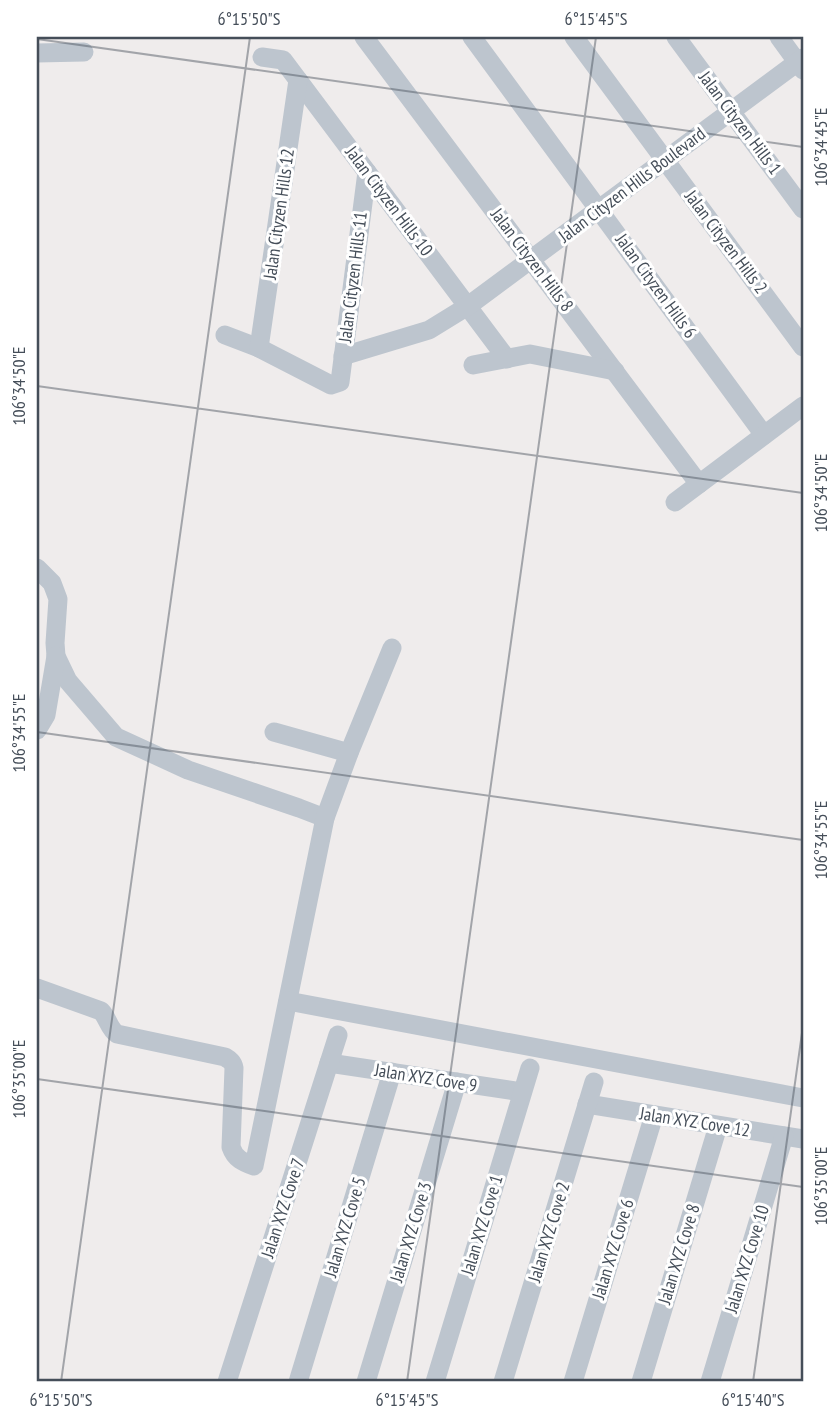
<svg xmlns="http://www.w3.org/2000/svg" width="840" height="1419" font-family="'PT Sans Narrow',sans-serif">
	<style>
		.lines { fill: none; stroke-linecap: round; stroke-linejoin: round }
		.minor { stroke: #bdc5ce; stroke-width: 19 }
		.ticks { fill: none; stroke: #454e59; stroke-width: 2; stroke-opacity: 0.45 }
		.labels { text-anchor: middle; stroke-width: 6; stroke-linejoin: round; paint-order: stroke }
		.street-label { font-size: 18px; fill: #454e59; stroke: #fff }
		.neatline { fill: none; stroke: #454e59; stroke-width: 2.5 }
		.ticks-label { font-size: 18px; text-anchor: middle; fill: #454e59 }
	</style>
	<rect width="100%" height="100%" fill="#efecec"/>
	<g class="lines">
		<g class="minor">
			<path d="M364 37 699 484"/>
			<path d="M472 37 764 435"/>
			<path d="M574 37 803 347"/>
			<path d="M676 37 803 209"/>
			<path d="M779 37 803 70"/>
			<path d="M37 53 84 52"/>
			<path d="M262 57 283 60 507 359"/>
			<path d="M225 335 259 348 331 385 340 382 367 172"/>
			<path d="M259 348 298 80"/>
			<path d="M343 356 429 330 468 306 803 58"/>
			<path d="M473 365 530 354 615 371"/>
			<path d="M675 502 803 406"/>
			<path d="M37 568 52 583 58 599 55 643 56 656 68 681 116 737 188 770 299 808 325 818"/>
			<path d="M37 730 46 715 56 656"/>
			<path d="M274 732 349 753"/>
			<path d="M37 988 101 1011C108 1018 109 1029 117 1034L225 1057C230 1060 233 1062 234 1068L231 1147C235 1159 243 1162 254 1166L325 818 349 753 392 648"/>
			<path d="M288 1001 803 1098"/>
			<path d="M329 1063 522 1092"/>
			<path d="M587 1104 803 1139"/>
			<path d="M227 1382 338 1035"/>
			<path d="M298 1382 392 1072"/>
			<path d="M366 1382 457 1082"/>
			<path d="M435 1382 530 1068"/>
			<path d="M503 1382 594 1082"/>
			<path d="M573 1382 654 1115"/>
			<path d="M641 1382 718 1126"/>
			<path d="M710 1382 784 1136"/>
		</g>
	</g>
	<path class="ticks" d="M37 39 803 147M37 386 803 493M37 732 803 840M37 1079 803 1187M61 1382 250 37M407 1382 596 37M753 1382 803 1026"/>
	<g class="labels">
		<g class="street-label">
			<text transform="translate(740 123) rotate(53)" y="6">Jalan Cityzen Hills 1</text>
			<text transform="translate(632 185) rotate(-37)" y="6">Jalan Cityzen Hills Boulevard</text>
			<text transform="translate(389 201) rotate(53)" y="6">Jalan Cityzen Hills 10</text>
			<text transform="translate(279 214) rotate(-82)" y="6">Jalan Cityzen Hills 12</text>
			<text transform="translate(726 242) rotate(53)" y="6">Jalan Cityzen Hills 2</text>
			<text transform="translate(532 260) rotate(53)" y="6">Jalan Cityzen Hills 8</text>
			<text transform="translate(353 277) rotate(-83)" y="6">Jalan Cityzen Hills 11</text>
			<text transform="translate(656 286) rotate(54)" y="6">Jalan Cityzen Hills 6</text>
			<text transform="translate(426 1078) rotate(9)" y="6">Jalan XYZ Cove 9</text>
			<text transform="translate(695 1122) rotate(9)" y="6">Jalan XYZ Cove 12</text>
			<text transform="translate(283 1208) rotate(-72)" y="6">Jalan XYZ Cove 7</text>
			<text transform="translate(482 1225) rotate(-73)" y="6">Jalan XYZ Cove 1</text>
			<text transform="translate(345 1227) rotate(-73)" y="6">Jalan XYZ Cove 5</text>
			<text transform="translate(411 1232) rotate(-73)" y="6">Jalan XYZ Cove 3</text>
			<text transform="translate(549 1232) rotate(-73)" y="6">Jalan XYZ Cove 2</text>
			<text transform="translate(613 1249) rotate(-73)" y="6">Jalan XYZ Cove 6</text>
			<text transform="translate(679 1254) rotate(-73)" y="6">Jalan XYZ Cove 8</text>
			<text transform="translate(747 1259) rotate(-73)" y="6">Jalan XYZ Cove 10</text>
		</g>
	</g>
	<rect width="840" height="1419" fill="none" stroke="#ffffff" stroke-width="77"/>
	<rect x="38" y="38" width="764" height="1342" class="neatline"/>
	<g class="ticks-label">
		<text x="249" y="25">6°15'50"S</text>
		<text x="596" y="25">6°15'45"S</text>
		<text transform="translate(821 147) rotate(-90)" y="6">106°34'45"E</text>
		<text transform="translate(19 386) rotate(-90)" y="6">106°34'50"E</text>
		<text transform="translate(821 493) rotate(-90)" y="6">106°34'50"E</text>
		<text transform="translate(19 733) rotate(-90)" y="6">106°34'55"E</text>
		<text transform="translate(821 840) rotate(-90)" y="6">106°34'55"E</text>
		<text transform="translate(19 1079) rotate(-90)" y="6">106°35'00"E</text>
		<text transform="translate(821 1186) rotate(-90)" y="6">106°35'00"E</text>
		<text x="61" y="1406">6°15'50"S</text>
		<text x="407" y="1406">6°15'45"S</text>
		<text x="753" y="1406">6°15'40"S</text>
	</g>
</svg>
